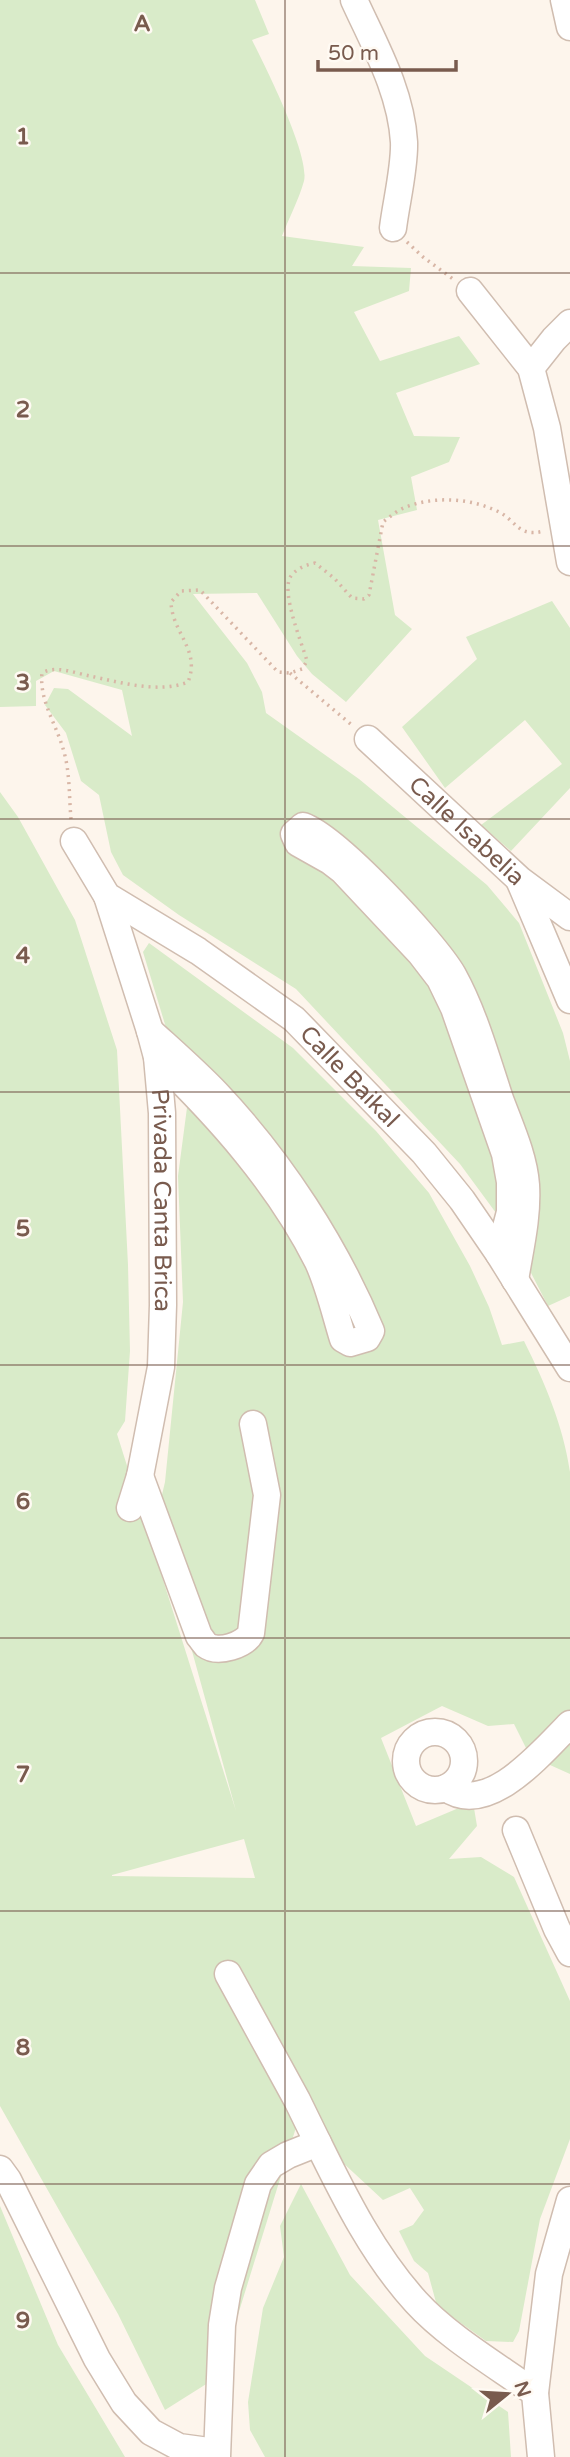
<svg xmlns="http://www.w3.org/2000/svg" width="570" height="2457" font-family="'Varela Round',sans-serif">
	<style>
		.green { fill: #d9ebc9; fill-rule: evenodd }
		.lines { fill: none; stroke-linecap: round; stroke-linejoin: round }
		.minor-casing { stroke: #d0bdb0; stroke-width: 29 }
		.path { stroke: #d8b6a6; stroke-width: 3.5; stroke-dasharray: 2 5; stroke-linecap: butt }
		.minor { stroke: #fff; stroke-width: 26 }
		.grid { fill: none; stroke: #795b4e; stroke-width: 2; stroke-opacity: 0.55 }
		.labels { text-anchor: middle; stroke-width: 5; stroke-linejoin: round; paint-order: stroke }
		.street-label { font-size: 24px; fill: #795b4e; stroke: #fffaf3 }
		.grid-label { font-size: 23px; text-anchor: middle; font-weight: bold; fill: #795b4e; stroke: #fffaf3; stroke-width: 5; stroke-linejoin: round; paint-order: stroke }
	</style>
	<rect width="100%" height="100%" fill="#fdf5ec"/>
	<g class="green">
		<path d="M0 0H255L269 34 252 40C265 66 310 155 304 181 299 199 289 218 282 236L364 247 352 266 411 268 409 291 354 312 380 361 459 336 480 364 396 393 414 436 460 437 449 462 411 477 417 510 378 520 395 615 412 629 346 702 312 674 297 656 257 593 193 594 247 663 262 692 266 713 359 779 487 885 519 923 563 1033 570 1061V1296L548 1306 510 1232 460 1164 296 989 179 915 123 875 111 852 99 795 81 781 66 733 45 705 54 688 68 689 132 736 122 690 54 671 36 681V706L0 707Z"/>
		<path d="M552 601 570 628V788L511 851 481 825 562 764 525 720 445 788 402 727 477 659 466 637Z"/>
		<path d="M0 792 18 817 75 920 117 1050 128 1265 130 1351 125 1421 117 1434 236 1811 156 1520 165 1482 183 1302 178 1176 188 1100 143 952 149 943 293 1048 376 1131 429 1193 470 1266 489 1307 502 1345 524 1341C545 1383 563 1425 570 1472V1774L530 1756 514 1724 488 1726 442 1706 381 1738 416 1826 473 1802 477 1826 449 1859 481 1857 514 1877 570 2001V2139L540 2219 519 2331 513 2342 486 2341 437 2306 428 2273 414 2261 399 2231 413 2225 424 2210 410 2188 383 2200 298 2121 219 2376 165 2410 118 2314 0 2106ZM244 1839 255 1878 112 1876V1875Z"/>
		<path d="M301 2184 350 2275 425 2356 508 2412 511 2457H265L250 2430 248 2402 263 2308 284 2257 280 2226Z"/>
		<path d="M0 2206 58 2345 125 2457H0Z"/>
	</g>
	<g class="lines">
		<defs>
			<g id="minor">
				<path d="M354 0C375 46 401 91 404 142 405 167 396 203 393 228"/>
				<path d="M564 0 570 27"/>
				<path d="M470 291 531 368 547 428 570 562"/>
				<path d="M531 368 554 339 570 323"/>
				<path id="s1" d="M368 739 520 880 570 917"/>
				<path id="s2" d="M74 841 107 896 198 951 294 1019 424 1153 462 1200 499 1254 570 1368"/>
				<path d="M520 882 570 1000"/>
				<path id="s3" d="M107 896 150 1031 157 1057 162 1113 163 1305 161 1367 140 1476 130 1508"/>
				<path d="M150 1031C173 1052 196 1072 217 1094 281 1162 335 1245 371 1331L367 1338 350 1343 343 1339C335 1313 329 1286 318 1262 279 1184 219 1117 157 1057"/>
				<path d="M499 1254 510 1212V1182L505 1154 454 1008 440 979 420 953 343 871 330 861 298 843 294 834 303 826C337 838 434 942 453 975 474 1013 486 1057 500 1099 510 1126 524 1156 526 1185 528 1217 520 1249 515 1280"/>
				<path d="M140 1476 199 1636C200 1637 205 1644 206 1645 218 1654 245 1645 251 1633L267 1495 253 1424"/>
				<circle cx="435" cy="1761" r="29"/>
				<path d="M446 1788C488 1818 543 1751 570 1724"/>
				<path d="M516 1830 557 1929 570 1953"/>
				<path d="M228 1974 297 2100 318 2143"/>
				<path d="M0 2169 8 2180 97 2359 124 2403 151 2432 179 2447 216 2452"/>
				<path d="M217 2457 222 2325 228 2288 258 2184 271 2165 288 2155 318 2143C345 2198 374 2256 416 2302 448 2337 496 2365 535 2393"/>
				<path d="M541 2457 535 2393 549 2274 570 2200"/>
			</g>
		</defs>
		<use href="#minor" class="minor-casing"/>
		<g class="path">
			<path d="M407 242 423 257 453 279"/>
			<path d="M290 673 353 726"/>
			<path d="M71 819C69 797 70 773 64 752 57 725 39 701 42 673 56 665 75 673 90 676 119 682 159 694 188 682 201 650 172 633 171 602L181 591 200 590 278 672 290 673 302 669 307 661C302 643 280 591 291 576 297 568 306 565 315 563L334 578 352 598 364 599 369 595 383 522C390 517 397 510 406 507 434 496 470 498 497 511 517 520 517 538 544 531"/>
		</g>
		<use href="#minor" class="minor"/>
	</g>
	<path class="grid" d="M285 0V2457M0 273H570M0 546H570M0 819H570M0 1092H570M0 1365H570M0 1638H570M0 1911H570M0 2184H570"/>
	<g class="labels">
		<g class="street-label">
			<text dy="8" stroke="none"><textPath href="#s1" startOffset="135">Calle Isabelia</textPath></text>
			<text dy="8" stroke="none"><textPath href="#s2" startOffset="368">Calle Baikal</textPath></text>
			<text dy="8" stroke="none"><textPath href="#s3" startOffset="312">Privada Canta Brica</textPath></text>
		</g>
	</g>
	<g class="grid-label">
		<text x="142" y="31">A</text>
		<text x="23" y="144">1</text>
		<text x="23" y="417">2</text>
		<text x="23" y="690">3</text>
		<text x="23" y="963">4</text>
		<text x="23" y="1236">5</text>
		<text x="23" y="1509">6</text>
		<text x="23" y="1782">7</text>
		<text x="23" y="2055">8</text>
		<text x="23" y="2328">9</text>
	</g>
	<g transform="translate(507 2394) rotate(72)" stroke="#fffaf3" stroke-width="5" paint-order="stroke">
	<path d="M0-5L12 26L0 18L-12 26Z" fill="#795b4e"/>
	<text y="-10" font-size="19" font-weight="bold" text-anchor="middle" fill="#795b4e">N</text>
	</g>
	<path d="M318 60v10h138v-10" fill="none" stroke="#795b4e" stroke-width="3.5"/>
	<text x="328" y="60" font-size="21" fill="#795b4e" stroke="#fffaf3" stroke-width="5" paint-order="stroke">50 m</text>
</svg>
